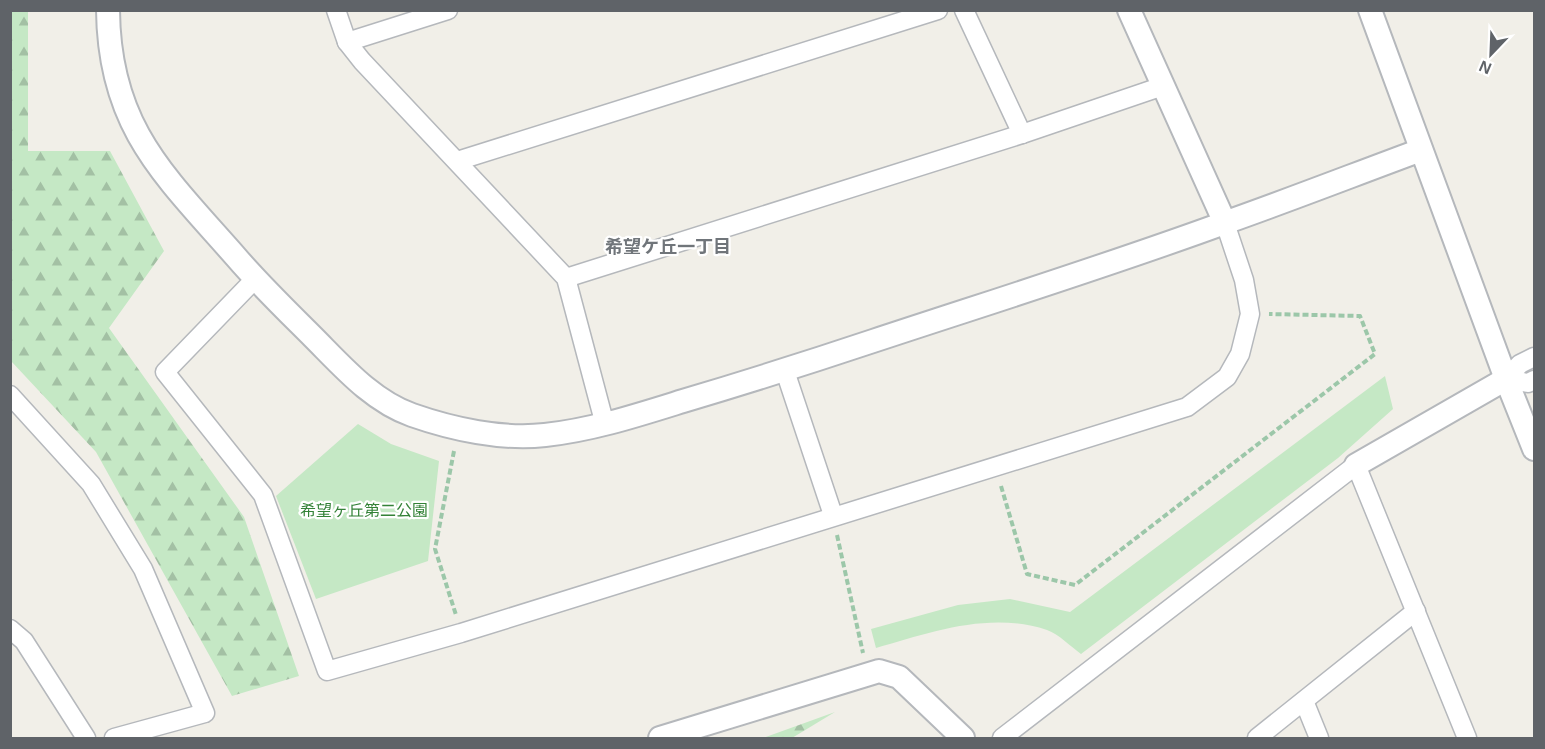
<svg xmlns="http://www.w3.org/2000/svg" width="1545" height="749" font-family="Helvetica,'Noto Sans JP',sans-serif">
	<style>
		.forest { fill: url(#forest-firs) }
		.park { fill: #c5e8c5 }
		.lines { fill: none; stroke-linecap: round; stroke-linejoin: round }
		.minor-casing { stroke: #b5b8bc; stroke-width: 21 }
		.tertiary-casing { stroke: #b5b8bc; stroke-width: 26 }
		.path { stroke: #9cc7a9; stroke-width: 4; stroke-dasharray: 6 3; stroke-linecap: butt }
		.minor { stroke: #fff; stroke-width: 18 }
		.tertiary { stroke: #fff; stroke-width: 22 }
		.labels { text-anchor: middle; stroke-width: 4.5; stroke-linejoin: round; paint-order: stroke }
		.park-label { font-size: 16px; fill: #348238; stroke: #fff }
		.neighbourhood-label { font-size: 18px; font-weight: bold; fill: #70757a; stroke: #fff }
	</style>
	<defs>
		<pattern id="forest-firs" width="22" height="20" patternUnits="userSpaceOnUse" patternTransform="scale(1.5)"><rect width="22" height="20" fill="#c5e8c5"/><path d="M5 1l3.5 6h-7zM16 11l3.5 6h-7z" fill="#a3c0a4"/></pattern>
	</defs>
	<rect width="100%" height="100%" fill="#f1efe8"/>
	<g class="forest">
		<path d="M11 10 28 11V151H110L164 251 109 328 244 517 299 676 232 696 96 452 11 361Z"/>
		<path d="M835 712 792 738H763Z"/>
	</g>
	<g class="park">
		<path d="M1385 376 1393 409 1338 458 1081 654C1071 647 1059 634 1047 630 990 611 931 632 876 648L871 629 958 605 1010 599 1070 612Z"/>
		<path d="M358 424 391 444 439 461 428 561 316 599 276 496Z"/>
	</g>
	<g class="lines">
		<defs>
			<g id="minor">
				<path d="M336 10 347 42 362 61 566 278 605 425"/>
				<path d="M964 10 1022 134"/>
				<path d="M347 42 448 10"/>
				<path d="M457 161 938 10"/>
				<path d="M566 278 1022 134 1163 86"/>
				<path d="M255 279 165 372 263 495 327 671 461 633 1187 407 1227 377 1240 354 1250 314 1244 280 1225 223"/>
				<path d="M785 371 833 515"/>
				<path d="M1506 379 1520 364 1534 357"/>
				<path d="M1506 379 1528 383 1534 380"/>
				<path d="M10 395 91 484 143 569 205 713 114 738"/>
				<path d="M10 629 24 641 86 738"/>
				<path d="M1304 701 1319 738"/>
				<path d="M1002 738 1356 465 1467 738"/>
				<path d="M1257 738 1416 611"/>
			</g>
			<g id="tertiary">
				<path d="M108 10C109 127 164 175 236 257 260 285 287 311 313 337 342 366 372 401 412 415 452 429 502 440 545 435 592 430 638 415 683 401 747 382 810 362 873 341 991 302 1110 265 1227 222 1292 199 1356 174 1421 150"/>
				<path d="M1129 10 1225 223"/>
				<path d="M1370 10 1506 379 1534 449"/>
				<path d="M1356 465 1506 379"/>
				<path d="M660 738 879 671 899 677 963 738"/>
			</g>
		</defs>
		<use href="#minor" class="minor-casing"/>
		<use href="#tertiary" class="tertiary-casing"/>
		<g class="path">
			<path d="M454 451 435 549 456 615"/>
			<path d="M1001 486 1027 574 1075 585 1375 354 1360 316 1269 314"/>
			<path d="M837 535 863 653"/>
		</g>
		<use href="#minor" class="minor"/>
		<use href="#tertiary" class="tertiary"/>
	</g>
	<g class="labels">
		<g class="park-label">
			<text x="364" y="516">希望ヶ丘第二公園</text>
		</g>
		<g class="neighbourhood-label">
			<text x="668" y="253">希望ケ丘一丁目</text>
		</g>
	</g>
	<rect width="1545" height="749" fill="none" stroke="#5f6368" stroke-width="24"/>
	<g transform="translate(1491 54) rotate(203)" stroke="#ffffff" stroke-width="4.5" paint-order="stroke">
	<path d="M0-4.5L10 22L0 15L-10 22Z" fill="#5f6368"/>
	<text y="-9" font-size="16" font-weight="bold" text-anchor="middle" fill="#5f6368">N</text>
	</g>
</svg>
